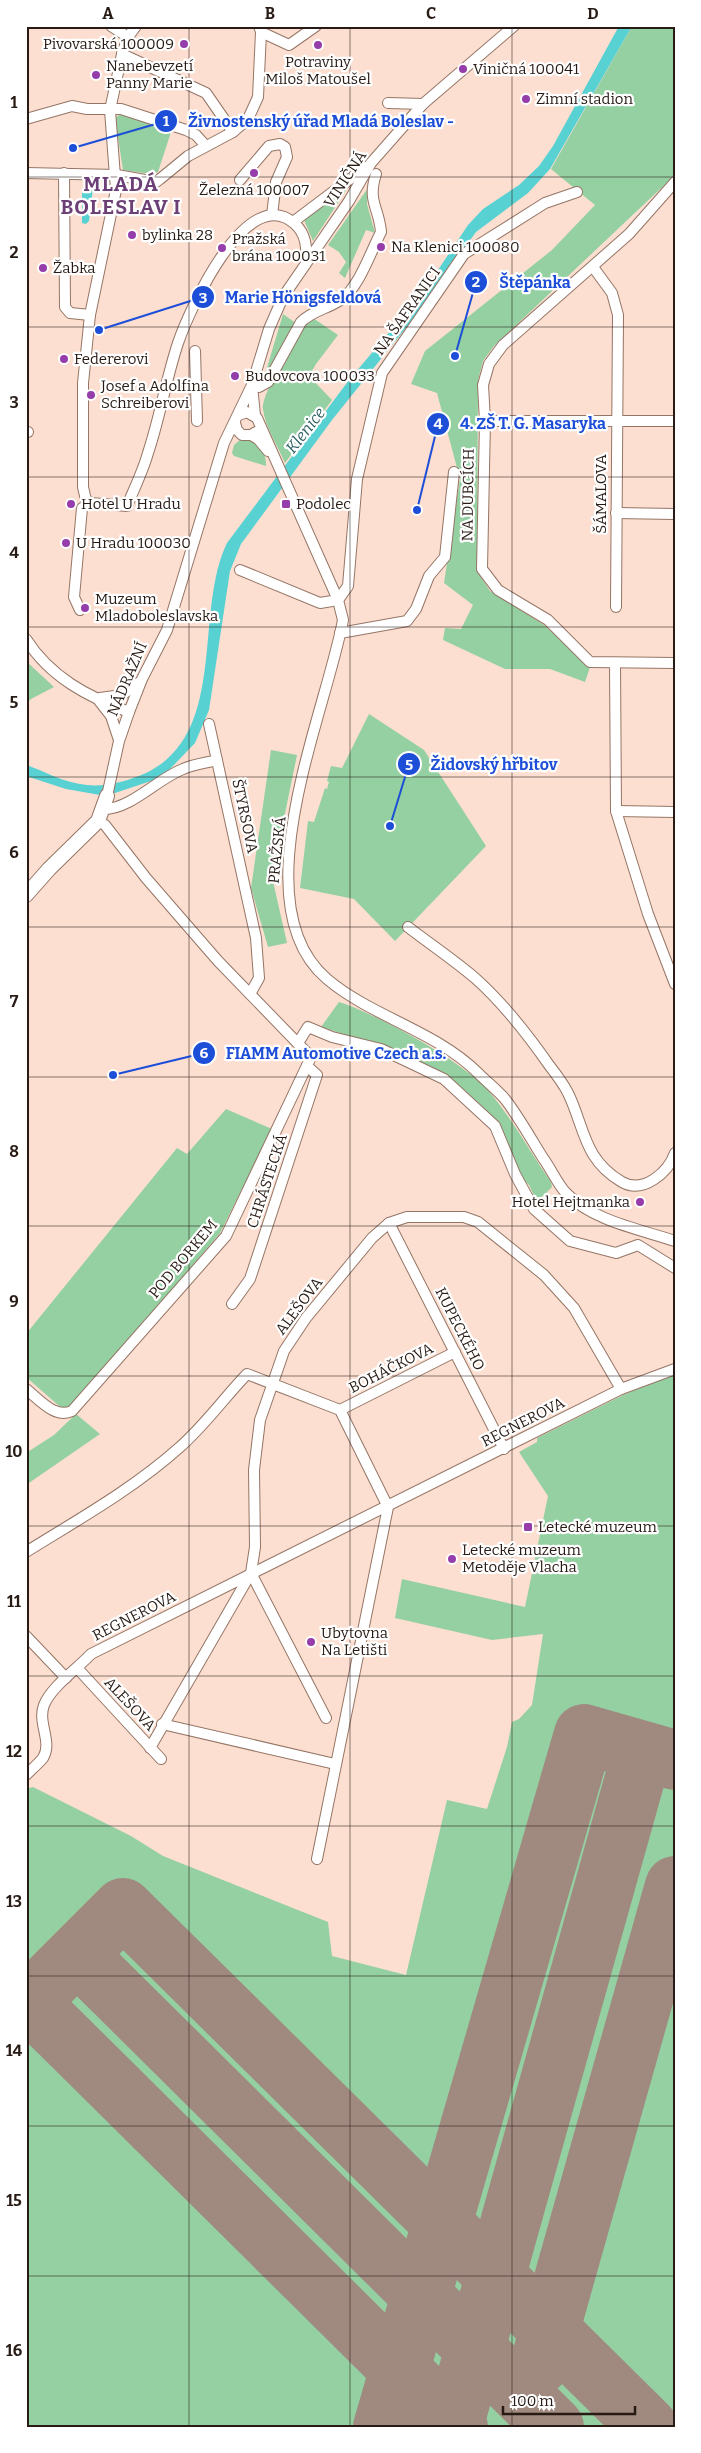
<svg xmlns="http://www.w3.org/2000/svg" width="701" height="2453" font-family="Bitter,serif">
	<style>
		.green { fill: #94d0a1 }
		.water { fill: #58d1d2 }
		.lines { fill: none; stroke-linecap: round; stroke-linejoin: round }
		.runway { stroke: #a08a80; stroke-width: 60 }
		.street-casing { stroke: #957565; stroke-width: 12 }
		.secondary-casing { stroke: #957565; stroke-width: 16 }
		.street { stroke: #fff; stroke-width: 10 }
		.secondary { stroke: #fff; stroke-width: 14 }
		.grid { fill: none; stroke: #281b15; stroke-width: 1; stroke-opacity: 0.55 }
		.poi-dot { fill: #953daa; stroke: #fff; stroke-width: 2 }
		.labels { text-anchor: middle; stroke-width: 4.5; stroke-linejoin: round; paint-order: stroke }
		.poi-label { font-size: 15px; fill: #281b15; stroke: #fff; text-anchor: start }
		.street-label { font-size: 15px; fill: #281b15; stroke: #fff }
		.water-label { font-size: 16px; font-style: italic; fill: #2c5f60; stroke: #fff }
		.district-label { font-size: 20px; font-weight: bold; letter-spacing: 1px; fill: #6c4077; stroke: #fff }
		.leader { fill: none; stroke: #1d4ed8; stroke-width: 2 }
		.callout-dot { fill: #1d4ed8; stroke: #fff; stroke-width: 2 }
		.mark-label { font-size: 15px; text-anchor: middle; font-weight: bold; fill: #fff }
		.callout-label { font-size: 16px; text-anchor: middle; font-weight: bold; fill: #1d4ed8; stroke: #fff; stroke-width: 4.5; stroke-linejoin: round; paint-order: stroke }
		.neatline { fill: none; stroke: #281b15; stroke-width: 2 }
		.grid-label { font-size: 16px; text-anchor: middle; font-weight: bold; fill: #281b15 }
	</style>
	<rect width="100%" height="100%" fill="#fcdfd1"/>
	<g class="green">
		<path d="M632 26H675V175L494 346 483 361 478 380 477 571 490 591 544 625 590 667 585 682 550 669H505L443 640 445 628 461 629 473 605 444 583 460 479 437 393 411 384 425 351 552 250 595 205 551 169Z"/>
		<path d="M122 113 172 129 158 172 151 174 123 170 115 118Z"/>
		<path d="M349 186 313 241 304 220Z"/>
		<path d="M368 188 367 204 375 233 366 230 345 278 339 273 346 262 339 252 328 245Z"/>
		<path d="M283 314 297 324 263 381Z"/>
		<path d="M310 316 338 335 316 364 309 376 332 400 285 463C278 446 265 427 263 409 261 393 300 332 310 316Z"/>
		<path d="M241 439C255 439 267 451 266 466L234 456 232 453 234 445Z"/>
		<path d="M26 661 54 687 31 699 26 704Z"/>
		<path d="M369 714 424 750 486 846 395 941 354 899 300 888 308 821 314 822 325 788 327 789 329 782 327 781 331 766 342 768Z"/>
		<path d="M271 750 297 755 272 877 287 943 268 947 251 888Z"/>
		<path d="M339 1002C377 1014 458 1059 486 1088 511 1116 529 1151 551 1182L552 1187 537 1202 529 1185 520 1176 498 1124 446 1076 387 1048 321 1027Z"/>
		<path d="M226 1109 272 1129 220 1233 106 1368 66 1412 26 1377V1334L177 1148 187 1154Z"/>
		<path d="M675 1374V2427H26V1789L33 1787 131 1836 163 1856 328 1922 332 1956 406 1975 447 1800 487 1809 507 1747 512 1722 519 1719 532 1705 543 1634 492 1640 395 1618 402 1579 525 1607 548 1496 519 1452 537 1442V1438L623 1395Z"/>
		<path d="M76 1414 100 1434 26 1485V1453L54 1435Z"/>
	</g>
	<g class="water">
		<path d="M619 26H632L550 169 528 193 476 232 421 309 332 420 241 544 230 571 209 710 195 743 170 769 154 780 115 793 100 795 66 789 26 776V765C47 772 64 783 87 785 107 787 128 781 146 773 229 733 193 613 227 543L349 380 424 291 468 225 483 209 519 185 539 166 553 146Z"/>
		<path d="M82 188H93L89 221 86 224 82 223Z"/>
	</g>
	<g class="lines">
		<g class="runway">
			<path d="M86 1963 554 2427"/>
			<path d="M540 2364 675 1886"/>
			<path d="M383 2427 584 1734 675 1760"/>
			<path d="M453 2427 639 1764"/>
			<path d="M458 2427 29 2002 123 1908 648 2427"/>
		</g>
		<defs>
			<g id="street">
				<path d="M111 26 128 37"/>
				<path d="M136 26 128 37 122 54 110 110 116 190 90 315 83 383V487L86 500 91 503 127 506C134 489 143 471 148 453 160 417 166 379 178 343 189 311 247 180 295 224 306 234 307 247 306 262"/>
				<path d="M261 32 289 45 316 26"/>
				<path d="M122 54 206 93 233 132"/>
				<path d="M388 103 423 104"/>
				<path d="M26 119 72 106 87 109H121L186 130 196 135 205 145"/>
				<path d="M26 173 117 175 156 182 160 179 188 156 233 132 248 119 258 97 261 32 259 26"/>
				<path d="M64 173 65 307 70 313 90 315"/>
				<path d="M240 180 269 146 280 144 285 147 287 157 276 182 272 215"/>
				<path d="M675 182 629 234 503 345 489 364 483 385 485 421 482 569 498 590 548 620 590 662 675 663"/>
				<path d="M293 222 366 167"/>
				<path d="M593 267 612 293 618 315 616 607"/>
				<path d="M195 351 197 421"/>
				<path d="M252 385 259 387 268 382 301 322C313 310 328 309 342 299 359 287 371 251 381 232 379 207 367 202 376 174"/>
				<path d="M252 386 255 415"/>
				<path d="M239 415 247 412 257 418 338 600 343 620C326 713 239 905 327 979 372 1017 436 1031 478 1073 487 1082 497 1090 505 1099 519 1117 531 1139 543 1158 551 1169 557 1183 566 1193 593 1221 639 1229 675 1241"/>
				<path d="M485 421H675"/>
				<path d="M235 423 237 430 242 435H251L256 432"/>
				<path d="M26 432H28"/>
				<path d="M251 435 258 439 268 451"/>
				<path d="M616 513 675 514"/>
				<path d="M240 570 320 603 338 600"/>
				<path d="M338 600 348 586 357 479 382 373 464 254 545 203 577 192"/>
				<path d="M80 610 74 597 82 508"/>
				<path d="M340 633 407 621 416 609 429 576 445 557 454 472"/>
				<path d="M26 639C50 677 88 697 129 712"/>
				<path d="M615 663 616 811 648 914 675 984"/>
				<path d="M100 698 122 695 138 683"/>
				<path d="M100 702 111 716 119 740"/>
				<path d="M209 724 256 938 259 978 250 994"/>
				<path d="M107 796 119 741 129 712 142 679 167 630 224 443 252 385 269 329 283 297 349 201 371 163 423 104 514 26"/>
				<path d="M104 809C131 809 157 779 183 769 194 764 206 763 217 760"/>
				<path d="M616 811 675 812"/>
				<path d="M408 927C430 944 454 960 475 978 502 1002 528 1035 549 1065 556 1074 563 1083 568 1093 585 1128 583 1159 622 1182 643 1194 668 1173 675 1153"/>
				<path d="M298 1043 308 1027 332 1037 381 1049 444 1079 495 1126 515 1174 534 1209 570 1241 616 1253 638 1245 675 1268"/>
				<path d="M389 1223 504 1449"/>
				<path d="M232 1304 250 1279 317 1075 307 1066"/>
				<path d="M26 1389C40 1400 55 1419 72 1411L226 1236 311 1057 218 961 146 878 105 825 98 821"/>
				<path d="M340 1410 455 1352"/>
				<path d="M26 1552C79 1519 133 1489 180 1447 205 1425 224 1398 247 1374L340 1410 388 1507 317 1859"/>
				<path d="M26 1636 66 1678"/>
				<path d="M78 1669 161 1759"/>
				<path d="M326 1718 251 1573 255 1547 254 1470 260 1420 284 1351 306 1318 372 1238 389 1223 407 1217H464L478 1222 544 1275 574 1308 621 1389"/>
				<path d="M162 1724 335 1764"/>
				<path d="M150 1748 251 1573"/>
				<path d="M26 1775C31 1770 38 1764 43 1758 53 1742 37 1723 44 1705 51 1687 78 1668 91 1654L621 1389 675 1369"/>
			</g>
			<path id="secondary" d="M26 895 49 869 98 821 107 796"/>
		</defs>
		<use href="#street" class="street-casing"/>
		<use href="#secondary" class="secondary-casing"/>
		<use href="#street" class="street"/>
		<use href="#secondary" class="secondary"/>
	</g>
	<path class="grid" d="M189 26V2427M350 26V2427M512 26V2427M26 177H675M26 327H675M26 477H675M26 627H675M26 777H675M26 927H675M26 1077H675M26 1226H675M26 1376H675M26 1526H675M26 1676H675M26 1826H675M26 1976H675M26 2126H675M26 2276H675"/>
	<g class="poi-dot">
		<circle cx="184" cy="44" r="5"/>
		<circle cx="318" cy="45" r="5"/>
		<circle cx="463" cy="69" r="5"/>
		<circle cx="96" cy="75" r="5"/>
		<circle cx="526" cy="99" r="5"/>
		<circle cx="254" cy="173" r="5"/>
		<circle cx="132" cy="235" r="5"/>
		<circle cx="381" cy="247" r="5"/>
		<circle cx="222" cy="248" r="5"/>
		<circle cx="43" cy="268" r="5"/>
		<circle cx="64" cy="359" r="5"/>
		<circle cx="235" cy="376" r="5"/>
		<circle cx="91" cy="395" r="5"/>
		<circle cx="71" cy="504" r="5"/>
		<rect x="281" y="499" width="10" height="10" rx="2.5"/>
		<circle cx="66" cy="543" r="5"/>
		<circle cx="85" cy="608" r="5"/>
		<circle cx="640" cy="1202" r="5"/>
		<rect x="523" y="1522" width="10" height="10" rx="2.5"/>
		<circle cx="452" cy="1559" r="5"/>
		<circle cx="311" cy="1642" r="5"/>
	</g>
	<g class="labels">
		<g class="poi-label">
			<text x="174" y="49" text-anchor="end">Pivovarská 100009</text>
			<text x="318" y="67" text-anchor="middle">Potraviny<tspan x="318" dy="17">Miloš Matoušel</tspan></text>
			<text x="106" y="71">Nanebevzetí<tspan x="106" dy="17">Panny Marie</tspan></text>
			<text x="473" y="74">Viničná 100041</text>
			<text x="536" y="104">Zimní stadion</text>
			<text x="254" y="195" text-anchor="middle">Železná 100007</text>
			<text x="142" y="240">bylinka 28</text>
			<text x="232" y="244">Pražská<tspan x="232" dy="17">brána 100031</tspan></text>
			<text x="391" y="252">Na Klenici 100080</text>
			<text x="53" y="273">Žabka</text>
			<text x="74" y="364">Federerovi</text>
			<text x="245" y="381">Budovcova 100033</text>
			<text x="101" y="391">Josef a Adolfina<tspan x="101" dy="17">Schreiberovi</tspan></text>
			<text x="81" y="509">Hotel U Hradu</text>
			<text x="296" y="509">Podolec</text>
			<text x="76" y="548">U Hradu 100030</text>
			<text x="95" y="604">Muzeum<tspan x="95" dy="17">Mladoboleslavska</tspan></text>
			<text x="630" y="1207" text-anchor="end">Hotel Hejtmanka</text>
			<text x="538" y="1532">Letecké muzeum</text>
			<text x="462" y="1555">Letecké muzeum<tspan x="462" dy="17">Metoděje Vlacha</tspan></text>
			<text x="321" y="1638">Ubytovna<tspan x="321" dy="17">Na Letišti</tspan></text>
		</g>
		<g class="street-label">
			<text transform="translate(345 179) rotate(-57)" y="5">VINIČNÁ</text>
			<text transform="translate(407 311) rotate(-55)" y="5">NA ŠAFRANICI</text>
			<text transform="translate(601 494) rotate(-90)" y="5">ŠÁMALOVA</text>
			<text transform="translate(468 495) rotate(-89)" y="5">NA DUBCÍCH</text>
			<text transform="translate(127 679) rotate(-67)" y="5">NÁDRAŽNÍ</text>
			<text transform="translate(245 816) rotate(78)" y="5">ŠTYRSOVA</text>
			<text transform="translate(277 850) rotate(-84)" y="5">PRAŽSKÁ</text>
			<text transform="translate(267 1181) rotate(-72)" y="5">CHRÁSTECKÁ</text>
			<text transform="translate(183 1259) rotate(-50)" y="5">POD BORKEM</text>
			<text transform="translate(299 1306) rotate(-53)" y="5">ALEŠOVA</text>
			<text transform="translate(460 1329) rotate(63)" y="5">KUPECKÉHO</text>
			<text transform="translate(391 1368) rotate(-27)" y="5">BOHÁČKOVA</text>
			<text transform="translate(523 1422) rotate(-27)" y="5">REGNEROVA</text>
			<text transform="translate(134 1616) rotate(-27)" y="5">REGNEROVA</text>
			<text transform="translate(130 1704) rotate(47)" y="5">ALEŠOVA</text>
		</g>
		<g class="water-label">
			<text transform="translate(305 430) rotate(-52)" y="6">Klenice</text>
		</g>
		<g class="district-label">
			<text x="121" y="191">MLADÁ<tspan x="121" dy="23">BOLESLAV I</tspan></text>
		</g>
	</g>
	<path class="leader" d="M73 148L166 121M455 356L476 282M99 330L203 297M417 510L438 424M390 826L409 764M113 1075L204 1053"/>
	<g class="callout-dot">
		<circle cx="73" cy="148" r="5"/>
		<circle cx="455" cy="356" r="5"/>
		<circle cx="99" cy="330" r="5"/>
		<circle cx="417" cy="510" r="5"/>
		<circle cx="390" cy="826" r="5"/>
		<circle cx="113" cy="1075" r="5"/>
		<circle cx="166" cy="121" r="12"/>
		<circle cx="476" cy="282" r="12"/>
		<circle cx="203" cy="297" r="12"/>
		<circle cx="438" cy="424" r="12"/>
		<circle cx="409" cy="764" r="12"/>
		<circle cx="204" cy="1053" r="12"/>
	</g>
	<g class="mark-label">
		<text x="166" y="126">1</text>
		<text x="476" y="287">2</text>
		<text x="203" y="303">3</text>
		<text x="438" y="429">4</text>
		<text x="409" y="770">5</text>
		<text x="204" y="1058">6</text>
	</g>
	<g class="callout-label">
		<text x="321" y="127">Živnostenský úřad Mladá Boleslav -</text>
		<text x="535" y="288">Štěpánka</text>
		<text x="303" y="303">Marie Hönigsfeldová</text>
		<text x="533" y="429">4. ZŠ T. G. Masaryka</text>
		<text x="494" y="770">Židovský hřbitov</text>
		<text x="336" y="1059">FIAMM Automotive Czech a.s.</text>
	</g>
	<rect width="701" height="2453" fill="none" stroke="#ffffff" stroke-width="55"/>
	<path d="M503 2406v8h132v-8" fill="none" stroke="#281b15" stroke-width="2.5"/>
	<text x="511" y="2406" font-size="15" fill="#281b15" stroke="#ffffff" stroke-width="4" paint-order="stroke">100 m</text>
	<rect x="28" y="28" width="646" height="2398" class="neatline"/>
	<g class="grid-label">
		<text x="108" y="19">A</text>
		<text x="270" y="19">B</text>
		<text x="431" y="19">C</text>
		<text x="593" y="19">D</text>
		<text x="14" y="108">1</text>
		<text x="14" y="258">2</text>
		<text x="14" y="408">3</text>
		<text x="14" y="558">4</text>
		<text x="14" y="708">5</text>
		<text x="14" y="858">6</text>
		<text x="14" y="1007">7</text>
		<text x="14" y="1157">8</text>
		<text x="14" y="1307">9</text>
		<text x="14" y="1457">10</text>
		<text x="14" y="1607">11</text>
		<text x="14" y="1757">12</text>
		<text x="14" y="1907">13</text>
		<text x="14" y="2056">14</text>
		<text x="14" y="2206">15</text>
		<text x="14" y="2356">16</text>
	</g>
</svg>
